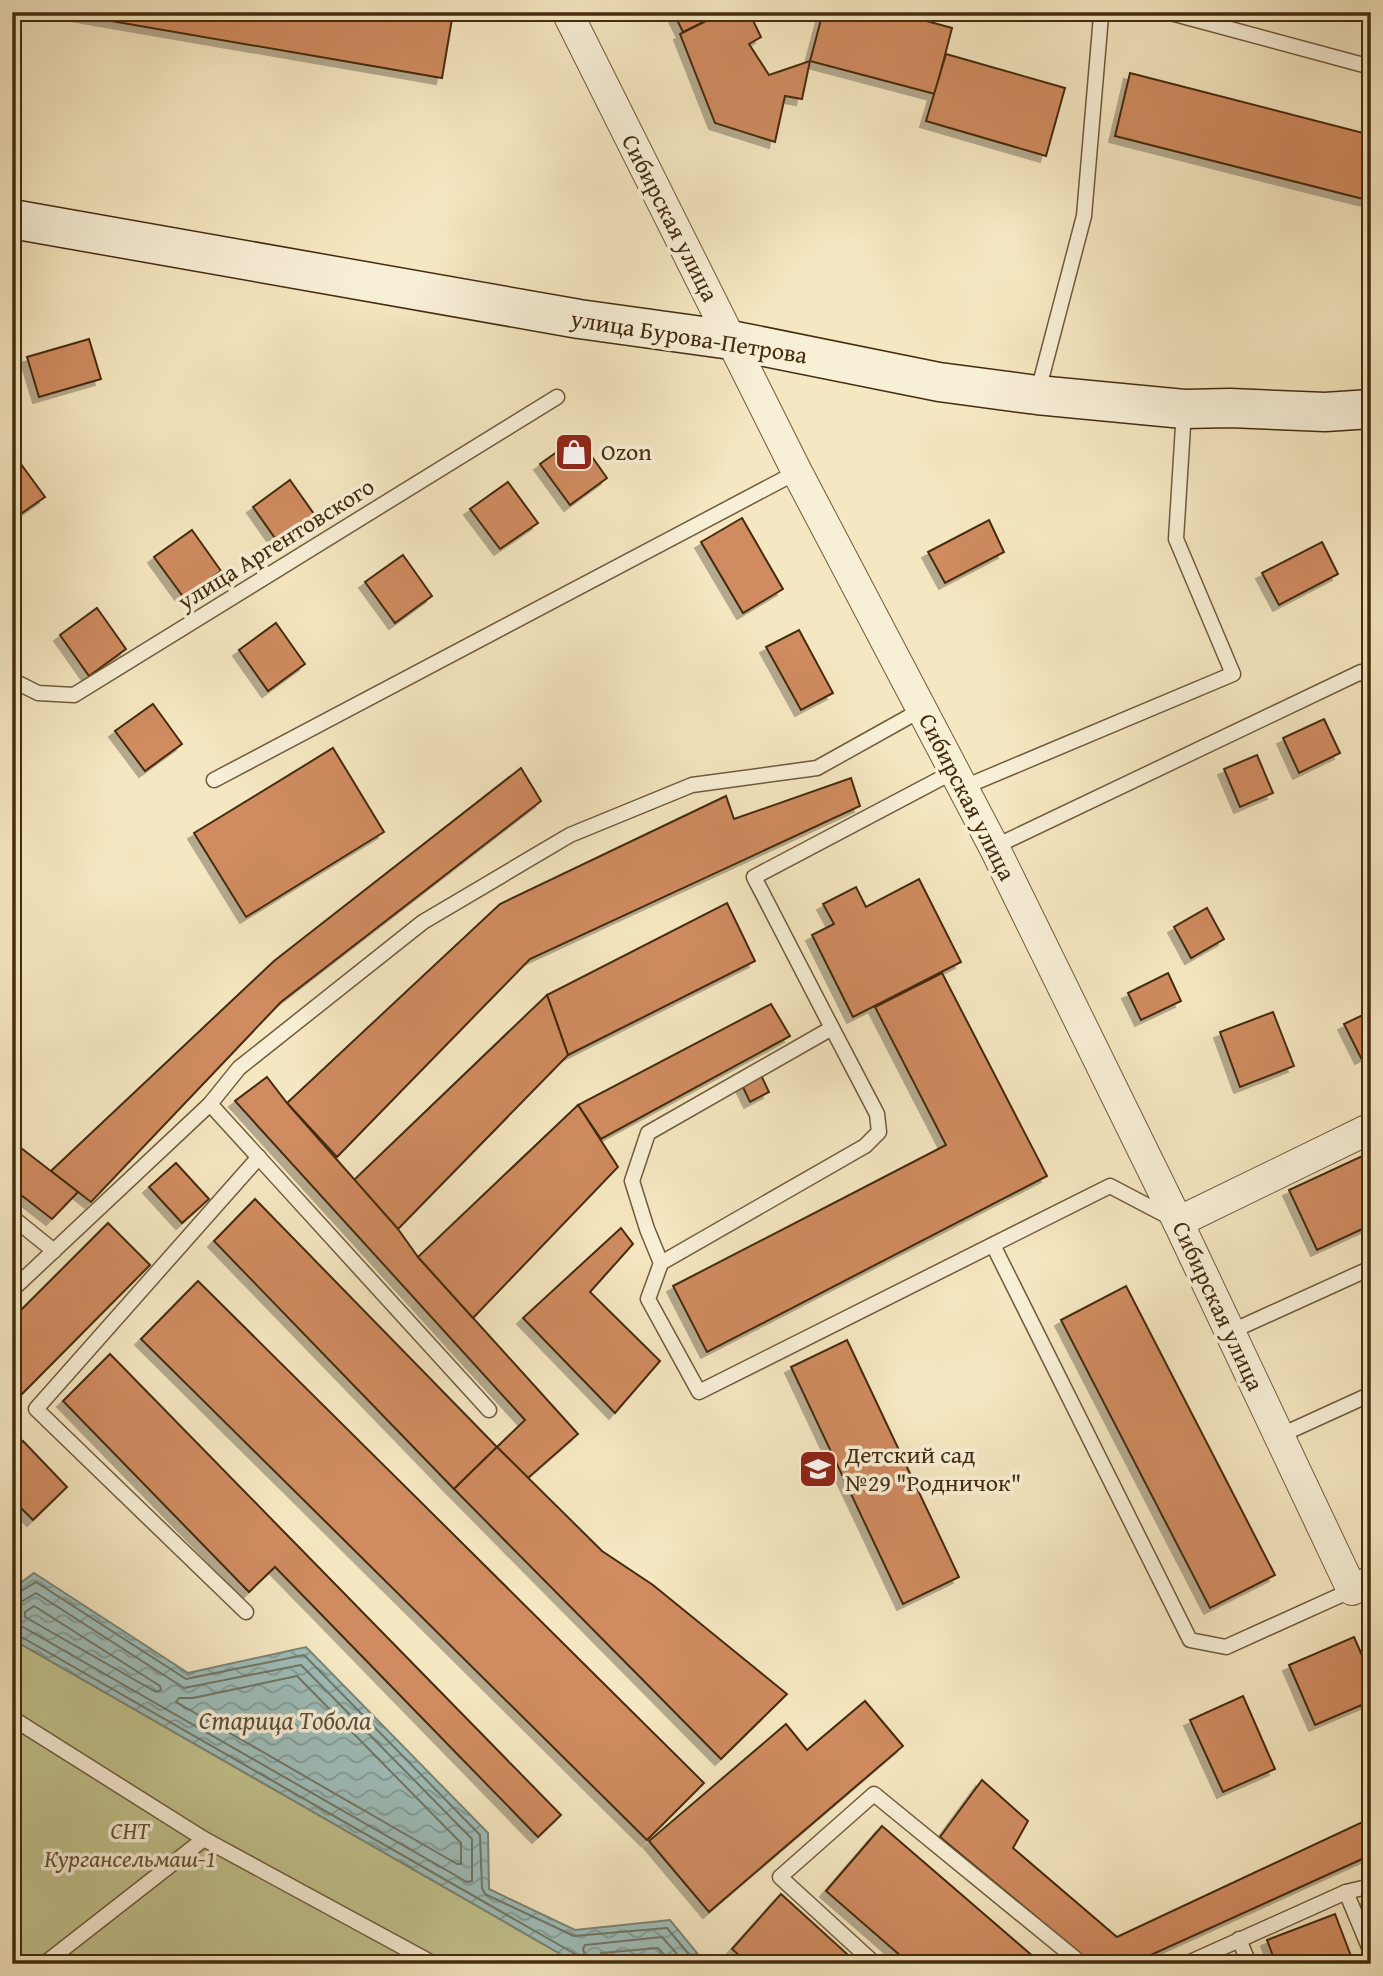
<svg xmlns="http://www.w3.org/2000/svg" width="1383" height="1976" font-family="'Gentium Book Plus',serif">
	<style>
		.garden { fill: #c2c38e; stroke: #83784e; stroke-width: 2 }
		.water { fill: url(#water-waves); stroke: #7a8475; stroke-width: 2 }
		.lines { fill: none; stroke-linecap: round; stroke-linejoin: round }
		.shore { stroke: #717564; stroke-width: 2 }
		.building { fill: #d08b60; stroke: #442c0e; stroke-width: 2; filter: url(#shadow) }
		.service-casing { stroke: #705b3b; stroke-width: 17 }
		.minor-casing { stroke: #705b3b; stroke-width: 32 }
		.secondary-casing { stroke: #442c0e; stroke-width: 41 }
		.service { stroke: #f8efd7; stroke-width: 14 }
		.minor { stroke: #f8efd7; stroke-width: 30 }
		.secondary { stroke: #f8efd7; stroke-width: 38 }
		.labels { text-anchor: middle; stroke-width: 7; stroke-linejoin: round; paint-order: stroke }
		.street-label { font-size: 24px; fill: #442c0e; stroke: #f8efd7 }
		.poi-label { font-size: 24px; fill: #442c0e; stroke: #f8efd7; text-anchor: start }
		.park-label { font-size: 24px; font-style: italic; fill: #64522e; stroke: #f8efd7 }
		.water-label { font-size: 26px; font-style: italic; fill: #5a5039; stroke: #f8efd7 }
	</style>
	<defs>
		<pattern id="water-waves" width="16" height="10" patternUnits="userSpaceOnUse" patternTransform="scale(1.75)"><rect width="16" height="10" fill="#9ebeba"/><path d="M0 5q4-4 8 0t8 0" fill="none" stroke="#829b96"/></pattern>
		<filter id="shadow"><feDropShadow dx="-6" dy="6" stdDeviation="0" flood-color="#0004"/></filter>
	</defs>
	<rect width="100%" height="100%" fill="#f5e7c1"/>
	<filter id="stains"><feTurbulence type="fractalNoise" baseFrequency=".00286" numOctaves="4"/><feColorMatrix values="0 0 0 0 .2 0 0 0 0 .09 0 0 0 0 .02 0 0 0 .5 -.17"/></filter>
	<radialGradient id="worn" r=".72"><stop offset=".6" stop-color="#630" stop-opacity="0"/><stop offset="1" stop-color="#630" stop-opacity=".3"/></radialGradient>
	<path class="garden" d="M12 1639 578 1964H12Z"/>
	<path class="water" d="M34 1573 188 1673 306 1647 488 1833 489 1889 575 1930 670 1920 706 1964H578L12 1639V1589Z"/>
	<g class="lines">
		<g class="shore">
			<path d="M12 1594 18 1593 36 1582 186 1679 304 1655 480 1835 482 1888 485 1894 574 1936 667 1928 697 1964"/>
			<path d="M12 1603 21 1602 36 1593 184 1688 301 1665 472 1839V1881L467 1882 23 1627 12 1625"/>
			<path d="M34 1606 160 1686 161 1690 156 1692 25 1617V1612Z"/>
			<path d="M12 1634 18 1635 575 1954 580 1964"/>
			<path d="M297 1676 461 1843V1864H457L176 1702 179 1698H193Z"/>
			<path d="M588 1964 583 1949 585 1945 662 1937 686 1964"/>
			<path d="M599 1964V1956L601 1953 658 1948 672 1964"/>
		</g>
	</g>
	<g class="building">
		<path d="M59 12H450L453 13 442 78Z"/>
		<path d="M673 12H724L683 32Z"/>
		<path d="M724 12H749L761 37 749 44 769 75 810 61 802 99 785 96 775 142 715 123 680 34Z"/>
		<path d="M823 12H894L952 28 935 94 810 61Z"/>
		<path d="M946 54 1065 88 1046 156 926 121Z"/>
		<path d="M1130 73 1371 135V201L1115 136Z"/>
		<path d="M89 339 101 379 39 397 27 357Z"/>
		<path d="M578 437 607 478 570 505 540 464Z"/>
		<path d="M15 456 45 497 12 520V459Z"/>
		<path d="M290 480 319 521 282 548 253 507Z"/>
		<path d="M508 482 538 523 500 549 470 509Z"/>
		<path d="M742 518 783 589 743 613 701 542Z"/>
		<path d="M989 520 1004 552 945 583 928 552Z"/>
		<path d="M192 530 221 571 184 598 154 557Z"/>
		<path d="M1322 542 1338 574 1279 605 1262 573Z"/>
		<path d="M403 555 432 596 395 623 365 582Z"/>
		<path d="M97 608 126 649 89 676 60 635Z"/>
		<path d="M276 623 305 664 268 691 239 650Z"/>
		<path d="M799 630 833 693 801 710 766 647Z"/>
		<path d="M153 704 182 744 145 771 115 731Z"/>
		<path d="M1324 719 1340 753 1299 773 1283 738Z"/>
		<path d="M333 748 384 832 246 917 194 833Z"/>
		<path d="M1257 755 1273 793 1240 807 1224 769Z"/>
		<path d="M521 768 541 801 281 1002 91 1202 51 1171 274 961Z"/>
		<path d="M851 778 860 806 530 959 337 1157 287 1103 500 904 726 796 734 819Z"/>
		<path d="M919 879 961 962 853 1017 812 935 834 924 823 904 856 887 866 907Z"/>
		<path d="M727 903 755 961 568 1055 547 995Z"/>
		<path d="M1207 908 1224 939 1191 958 1174 927Z"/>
		<path d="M942 973 1047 1176 707 1352 673 1286 946 1145 875 1007Z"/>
		<path d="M1168 973 1181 1001 1141 1020 1128 993Z"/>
		<path d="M547 995 568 1055 398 1229 354 1180Z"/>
		<path d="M771 1004 790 1036 601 1139 578 1105Z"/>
		<path d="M1371 1011V1053L1361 1058 1344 1024Z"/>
		<path d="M1273 1012 1294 1066 1240 1087 1220 1032Z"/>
		<path d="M760 1073 769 1092 750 1102 741 1083Z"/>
		<path d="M267 1077 287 1103 398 1229 418 1257 578 1434 528 1478 497 1447 525 1420 235 1101Z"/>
		<path d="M578 1105 618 1167 473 1318 418 1257Z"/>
		<path d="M12 1141 78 1192 52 1219 12 1188Z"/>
		<path d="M1371 1152V1225L1317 1250 1289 1190Z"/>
		<path d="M176 1163 209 1199 182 1223 149 1187Z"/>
		<path d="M255 1199 497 1447 454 1489 214 1241Z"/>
		<path d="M108 1223 150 1265 21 1395 12 1386V1319Z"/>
		<path d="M621 1228 633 1244 590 1292 660 1361 615 1413 523 1318Z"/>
		<path d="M12 1247 21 1254 12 1263Z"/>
		<path d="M198 1281 704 1783 647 1840 141 1339Z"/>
		<path d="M1126 1286 1275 1575 1210 1608 1061 1320Z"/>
		<path d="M847 1340 959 1577 903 1604 791 1367Z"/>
		<path d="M110 1354 561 1815 538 1837 275 1567 249 1592 63 1401Z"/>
		<path d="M23 1441 67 1487 33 1520 12 1499V1451Z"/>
		<path d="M497 1447 602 1551 653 1585 787 1694 721 1759 454 1489Z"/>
		<path d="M1354 1637 1371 1676V1701L1315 1725 1289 1665Z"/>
		<path d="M1243 1696 1275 1769 1223 1792 1190 1720Z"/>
		<path d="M865 1701 903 1746 709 1912 649 1841 786 1724 807 1750Z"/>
		<path d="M982 1780 1028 1821 1013 1848 1117 1937 1371 1818V1855L1131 1964H1093L940 1837Z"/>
		<path d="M882 1826 1042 1964H910L826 1891Z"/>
		<path d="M781 1894 858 1964H749L732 1949Z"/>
		<path d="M1371 1896V1915L1364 1899Z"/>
		<path d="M1335 1914 1354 1964H1276L1267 1940Z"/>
	</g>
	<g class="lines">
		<defs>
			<g id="service">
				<path d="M1167 12 1371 67"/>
				<path d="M1037 395 1084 216 1101 16 1086 12"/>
				<path d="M12 680 38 693 74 695 557 397"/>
				<path d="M953 772 754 877 832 1028 648 1133 632 1181 647 1229 661 1263 648 1299 699 1392 1110 1186 1171 1218"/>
				<path d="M214 780 797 472"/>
				<path d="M962 788 1233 674 1176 539 1184 410"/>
				<path d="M994 847 1361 672 1371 679"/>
				<path d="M12 1217 54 1251"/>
				<path d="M993 1245 1190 1640 1226 1647 1352 1590"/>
				<path d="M661 1263 865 1146 879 1132 877 1114 832 1028"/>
				<path d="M12 1290 210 1104"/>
				<path d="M1230 1332 1371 1268"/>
				<path d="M489 1410 210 1104 239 1068 423 922 570 835 692 785 817 768 921 710"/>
				<path d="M1279 1436 1371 1394"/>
				<path d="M246 1612 36 1409 259 1157"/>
				<path d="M12 1718 204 1839 434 1964"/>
				<path d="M1346 1892 1371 1952"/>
				<path d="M1239 1939 1249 1964"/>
				<path d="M44 1964 204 1839"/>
				<path d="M875 1964 780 1877 874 1794 1082 1964"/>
				<path d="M1186 1964 1346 1892 1371 1886"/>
			</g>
			<g id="minor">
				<path d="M567 12 797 472 994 847 1178 1222 1352 1590 1371 1581"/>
				<path d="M1178 1222 1371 1128"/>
			</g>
			<path id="secondary" d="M12 219 579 319 731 340 939 382 1037 395 1184 409 1230 408 1325 412 1371 409"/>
		</defs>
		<use href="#service" class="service-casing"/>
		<use href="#minor" class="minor-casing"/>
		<use href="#secondary" class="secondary-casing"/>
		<use href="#service" class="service"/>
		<use href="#minor" class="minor"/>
		<use href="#secondary" class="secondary"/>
	</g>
	<defs>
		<symbol id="shop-square" viewBox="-11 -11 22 22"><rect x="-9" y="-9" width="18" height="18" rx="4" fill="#8f2418" stroke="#f8efd7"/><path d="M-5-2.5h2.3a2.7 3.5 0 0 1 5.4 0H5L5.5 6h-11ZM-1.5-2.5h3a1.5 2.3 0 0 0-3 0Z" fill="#fff"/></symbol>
		<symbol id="school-square" viewBox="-11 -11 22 22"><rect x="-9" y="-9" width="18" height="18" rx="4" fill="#8f2418" stroke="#f8efd7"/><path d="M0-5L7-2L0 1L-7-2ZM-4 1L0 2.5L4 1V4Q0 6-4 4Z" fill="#fff"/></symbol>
	</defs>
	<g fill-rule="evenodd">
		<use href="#shop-square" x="552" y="430" width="44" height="44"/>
		<use href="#school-square" x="796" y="1447" width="44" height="44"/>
	</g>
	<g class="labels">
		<g class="street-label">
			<text transform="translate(670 218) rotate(63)" y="8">Сибирская улица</text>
			<text transform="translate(689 337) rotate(9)" y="8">улица Бурова-Петрова</text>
			<text transform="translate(276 544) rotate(-32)" y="8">улица Аргентовского</text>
			<text transform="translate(967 797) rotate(63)" y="8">Сибирская улица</text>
			<text transform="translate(1218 1306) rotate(65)" y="8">Сибирская улица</text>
		</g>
		<g class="poi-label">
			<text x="601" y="460">Ozon</text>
			<text x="845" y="1463">Детский сад<tspan x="845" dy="28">№29 "Родничок"</tspan></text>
		</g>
		<g class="park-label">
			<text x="130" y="1839">СНТ<tspan x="130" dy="28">Кургансельмаш-1</tspan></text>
		</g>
		<g class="water-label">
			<text x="285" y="1729">Старица Тобола</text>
		</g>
	</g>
	<rect width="1383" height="1976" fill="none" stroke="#f5e7c1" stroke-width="42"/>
	<rect x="14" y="14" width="1355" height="1948" fill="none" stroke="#442c0e" stroke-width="3.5"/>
	<rect x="21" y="21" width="1341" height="1934" fill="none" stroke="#442c0e" stroke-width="2"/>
	<rect width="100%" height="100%" filter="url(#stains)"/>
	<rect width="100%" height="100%" fill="url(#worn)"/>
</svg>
